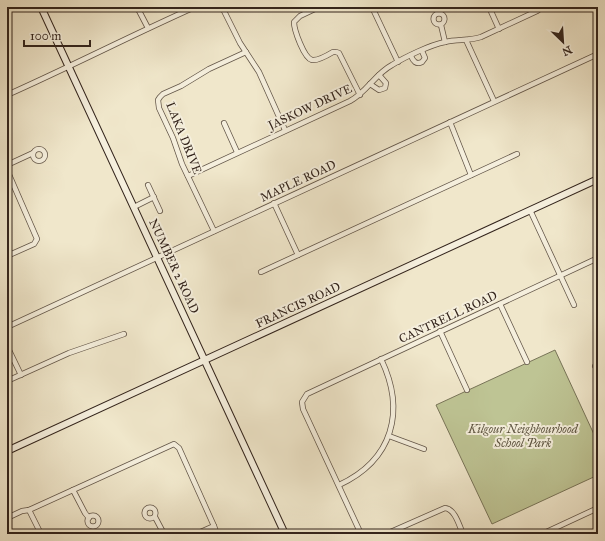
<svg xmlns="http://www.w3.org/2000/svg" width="605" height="541" font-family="'IM FELL Great Primer',serif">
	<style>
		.green { fill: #bec494; stroke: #787458 }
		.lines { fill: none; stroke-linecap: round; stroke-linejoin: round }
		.street-casing { stroke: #625548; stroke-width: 6 }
		.secondary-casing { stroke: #33241c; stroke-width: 8 }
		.street { stroke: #f5efdd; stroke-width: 4.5 }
		.secondary { stroke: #f5efdd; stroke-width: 6 }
		.labels { text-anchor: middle; stroke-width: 4; stroke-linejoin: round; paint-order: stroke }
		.street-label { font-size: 12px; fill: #33241c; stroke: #f5efdd }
		.park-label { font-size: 12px; font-style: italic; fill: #5d5440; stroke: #f5efdd }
	</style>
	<rect width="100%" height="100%" fill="#f0e7cb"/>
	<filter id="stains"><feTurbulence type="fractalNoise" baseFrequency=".005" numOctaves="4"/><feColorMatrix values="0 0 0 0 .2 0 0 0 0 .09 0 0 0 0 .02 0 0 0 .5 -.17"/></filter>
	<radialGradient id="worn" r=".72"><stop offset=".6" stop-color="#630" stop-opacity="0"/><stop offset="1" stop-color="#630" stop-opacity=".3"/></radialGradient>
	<path class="green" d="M555 350 598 443V475L492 524 436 405Z"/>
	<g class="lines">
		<defs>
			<g id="street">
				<path d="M137 7 148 28"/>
				<path d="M222 7 240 43 259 72 285 130"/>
				<path d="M319 7 300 16 294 22C294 30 304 58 312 60 318 61 328 55 333 52H336L339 53 360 95"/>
				<path d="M372 7 398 62"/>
				<path d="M489 7 499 29"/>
				<circle cx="439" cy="19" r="5.5"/>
				<path d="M441 25 445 42"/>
				<path d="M466 40 494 101"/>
				<path d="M411 56C413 61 416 65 422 62L425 58 422 51"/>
				<path d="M370 84 379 90 385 88 386 83 379 75"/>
				<path d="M7 95C70 67 132 35 195 7"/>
				<path d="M450 122 471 175"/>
				<path d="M224 123 237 152"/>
				<circle cx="39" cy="155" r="6"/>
				<path d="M7 165 33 153"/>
				<path d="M7 170 37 239 34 244 7 256"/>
				<path d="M188 176 350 101C367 92 375 74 392 65 405 57 430 45 445 42 457 39 469 41 481 37L537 11 541 8"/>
				<path d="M148 185 160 211"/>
				<path d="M274 203 298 255 517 154"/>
				<path d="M134 207 154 197"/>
				<path d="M530 210 574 305"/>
				<path d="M214 231 182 164 173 138 159 108 158 100 160 97 163 94 181 86 209 69 246 52"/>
				<path d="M261 272 298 255"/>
				<path d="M500 304 527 362"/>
				<path d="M7 327 598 54"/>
				<path d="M440 331 467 390"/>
				<path d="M7 346 21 375"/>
				<path d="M595 366 598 367"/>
				<path d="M7 381 69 353 124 334"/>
				<path d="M389 436 424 449"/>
				<path d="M339 485C393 460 406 411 381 359"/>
				<path d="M73 490 85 513 89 518"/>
				<circle cx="150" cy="513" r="5.5"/>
				<path d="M29 510 41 534"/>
				<circle cx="93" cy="521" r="5.5"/>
				<path d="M155 517 164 534"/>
				<path d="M7 518 22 511 29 510 174 444 179 448 214 526 217 534"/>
				<path d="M196 534 214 526"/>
				<path d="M361 534 303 409 302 402 307 394 598 258"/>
				<path d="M386 534 445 508C455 509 459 525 463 534"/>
				<path d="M542 534 598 508"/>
			</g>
			<g id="secondary">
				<path d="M41 7 285 534"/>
				<path d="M7 451 598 179"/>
			</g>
		</defs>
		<use href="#street" class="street-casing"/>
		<use href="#secondary" class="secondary-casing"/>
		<use href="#street" class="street"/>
		<use href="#secondary" class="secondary"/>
	</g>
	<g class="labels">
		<g class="street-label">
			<text transform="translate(310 107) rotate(-25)" y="4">JASKOW DRIVE</text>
			<text transform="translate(184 138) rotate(68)" y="4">LAKA DRIVE</text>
			<text transform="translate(298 181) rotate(-25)" y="4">MAPLE ROAD</text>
			<text transform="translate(174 266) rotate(65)" y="4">NUMBER 2 ROAD</text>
			<text transform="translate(298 305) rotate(-25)" y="4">FRANCIS ROAD</text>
			<text transform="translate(448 317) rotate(-25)" y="4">CANTRELL ROAD</text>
		</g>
		<g class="park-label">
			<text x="523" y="433">Kilgour Neighbourhood<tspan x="523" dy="14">School Park</tspan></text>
		</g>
	</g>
	<rect width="605" height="541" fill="none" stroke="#f0e7cb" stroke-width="24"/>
	<rect x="8" y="8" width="589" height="525" fill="none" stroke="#33241c" stroke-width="2"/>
	<rect x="12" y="12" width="581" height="517" fill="none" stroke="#33241c"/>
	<g transform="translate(563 42) rotate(155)" stroke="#f5efdd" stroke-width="3" paint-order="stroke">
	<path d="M0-3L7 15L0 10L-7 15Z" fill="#33241c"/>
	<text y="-6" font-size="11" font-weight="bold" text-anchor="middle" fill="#33241c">N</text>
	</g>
	<path d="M24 40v6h66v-6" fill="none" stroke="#33241c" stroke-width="2"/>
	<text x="30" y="40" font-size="12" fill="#33241c" stroke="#f5efdd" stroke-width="3" paint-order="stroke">100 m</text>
	<rect width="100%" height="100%" filter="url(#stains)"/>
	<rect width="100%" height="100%" fill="url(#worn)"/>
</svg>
